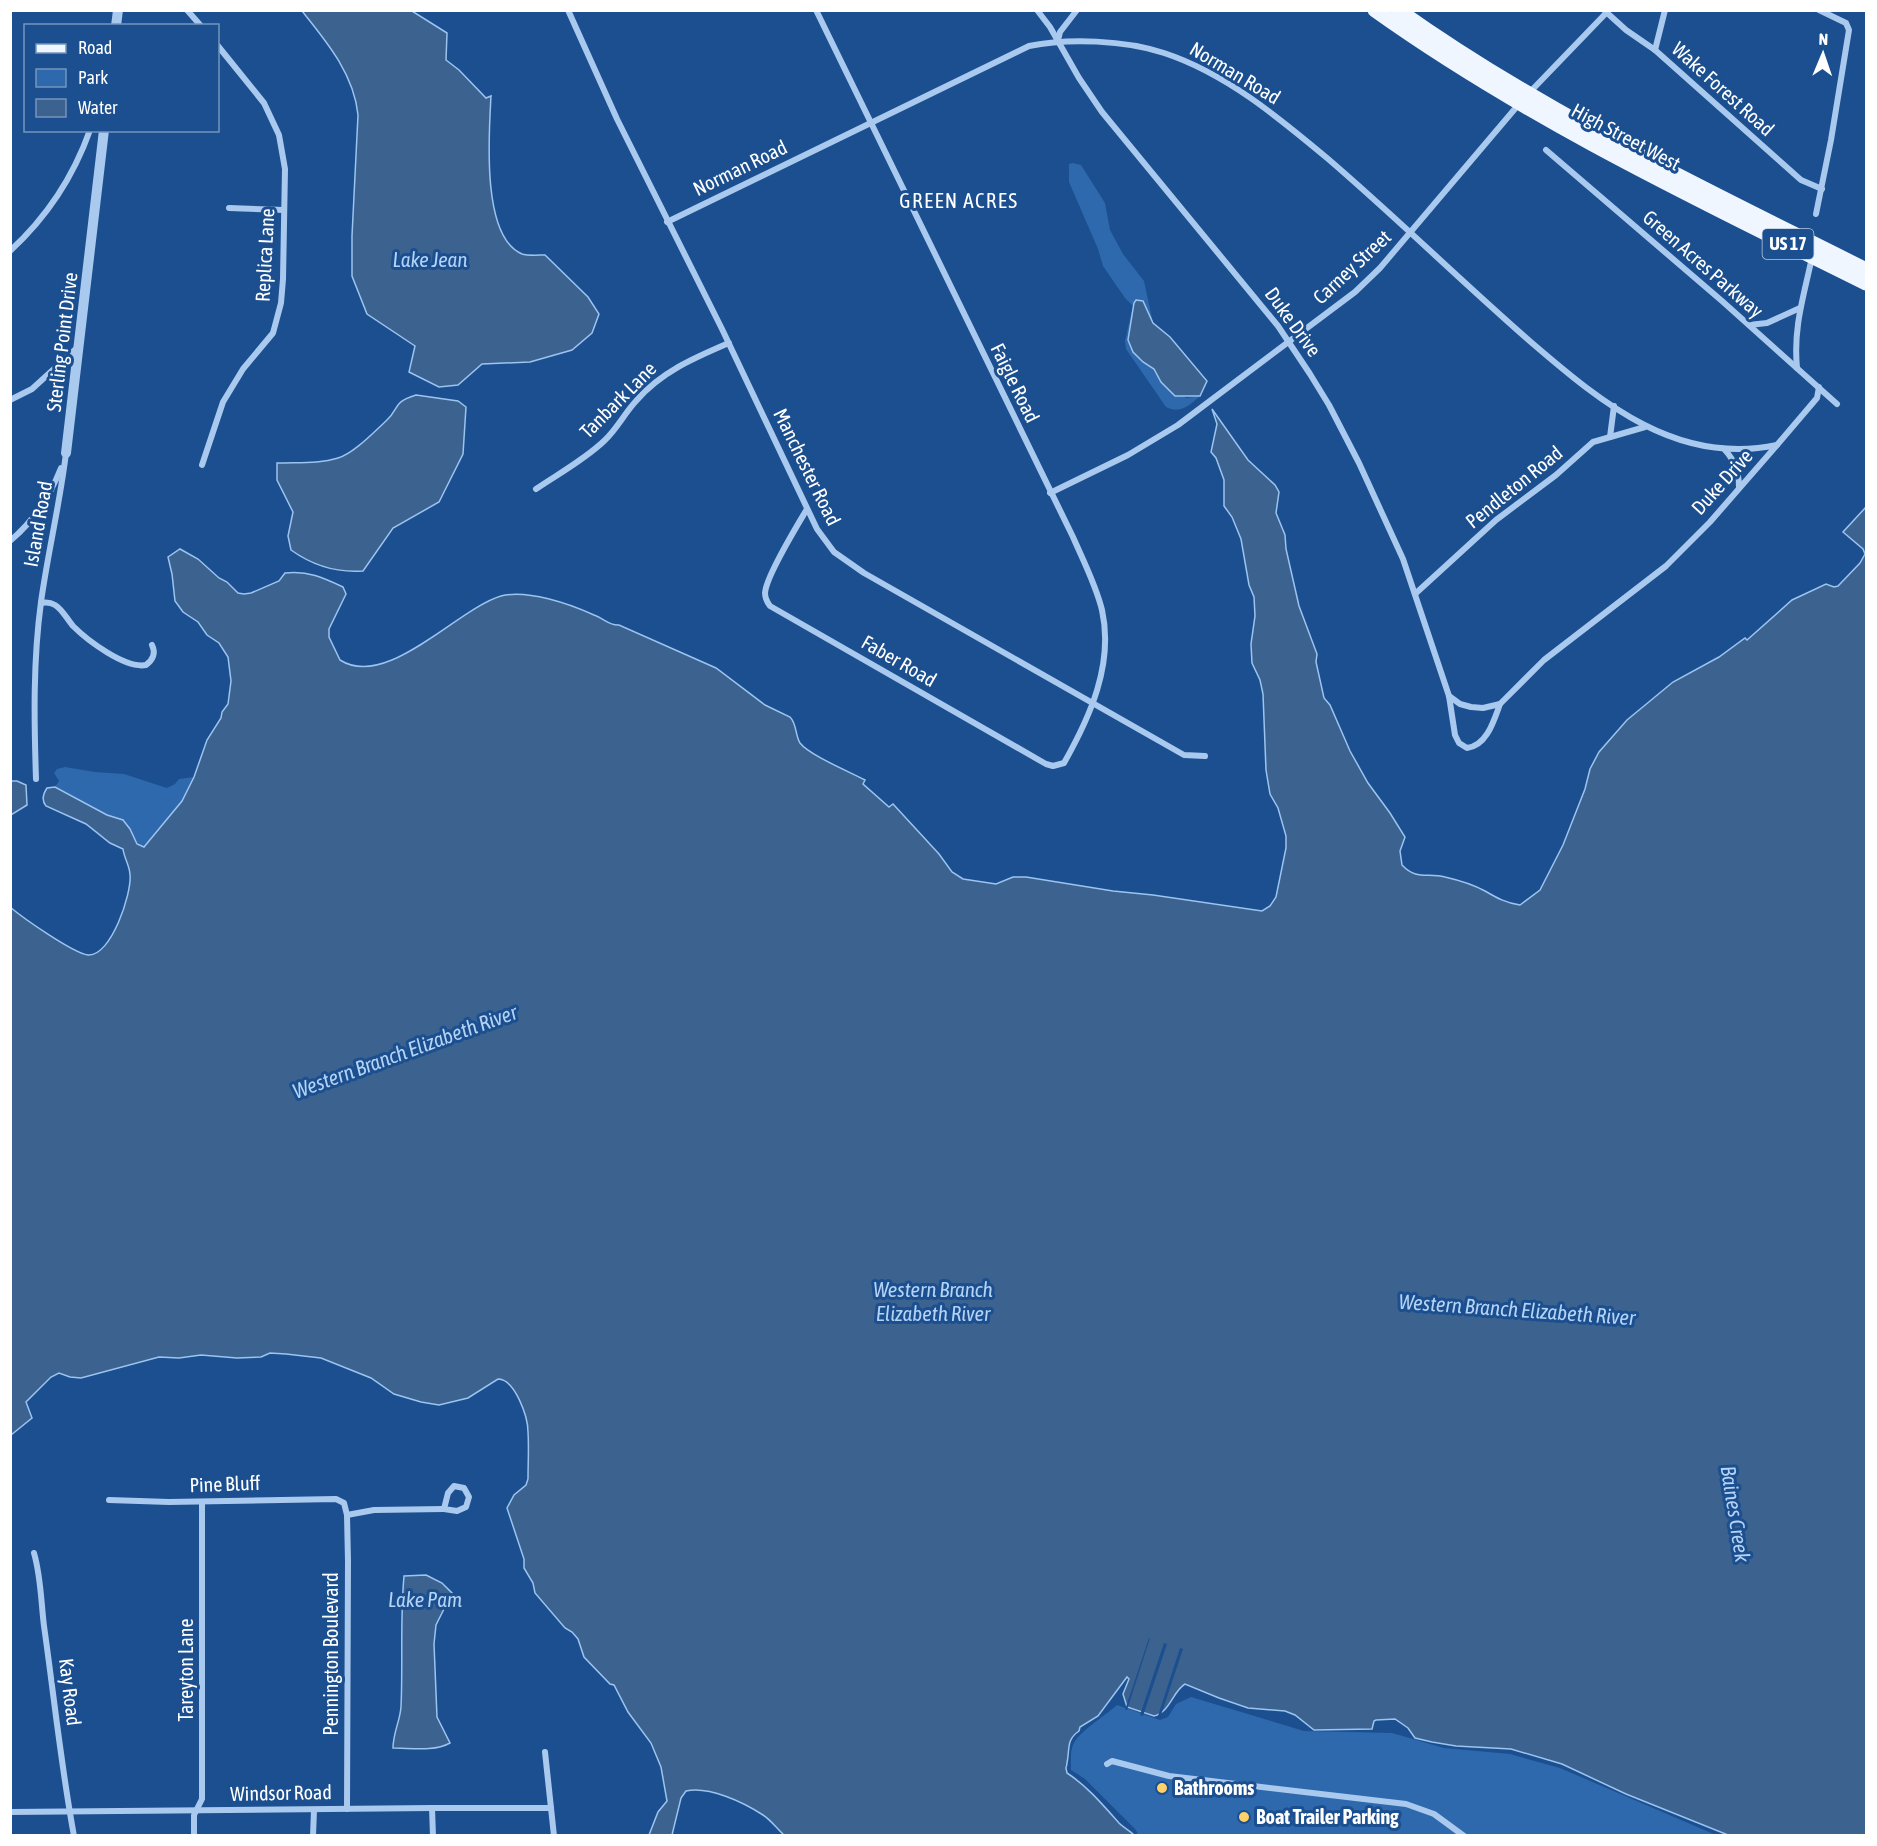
<svg xmlns="http://www.w3.org/2000/svg" width="1877" height="1846" font-family="'Asap Condensed',sans-serif">
	<style>
		.green { fill: #2e69ad }
		.water { fill: #3c6290; stroke: #9cc4f0; stroke-width: 1.5 }
		.pier { fill: #1b4f8f }
		.lines { fill: none; stroke-linecap: round; stroke-linejoin: round }
		.minor { stroke: #a9c9ee; stroke-width: 6 }
		.tertiary { stroke: #a9c9ee; stroke-width: 10 }
		.primary { stroke: #f0f6ff; stroke-width: 15 }
		.poi-dot { fill: #ffd166; stroke: #1b4f8f; stroke-width: 2 }
		.labels { text-anchor: middle; stroke-width: 6; stroke-linejoin: round; paint-order: stroke }
		.shield { fill: #1b4f8f; stroke: #bbcadd; stroke-width: 1.5 }
		.shield-label { font-size: 18px; font-weight: bold; fill: #fff }
		.street-label { font-size: 20px; fill: #fff; stroke: #1b4f8f }
		.poi-label { font-size: 20px; font-weight: bold; fill: #fff; stroke: #1b4f8f; text-anchor: start }
		.neighbourhood-label { font-size: 21px; letter-spacing: 1.5px; fill: #fff; stroke: #1b4f8f }
		.water-label { font-size: 21px; font-style: italic; fill: #b5d3f5; stroke: #1b4f8f }
	</style>
	<rect width="100%" height="100%" fill="#1b4f8f"/>
	<g class="green">
		<path d="M1073 163 1081 165 1105 203 1110 230 1123 254 1144 281 1153 323 1143 301 1128 340 1133 352 1143 362 1154 369 1186 398 1200 396C1189 406 1180 414 1166 407L1126 349 1125 341 1133 306 1125 298 1103 266 1098 249 1069 182V164Z"/>
		<path d="M65 767 95 772 124 774 167 788 175 784 179 779 194 777 182 801 144 847C132 844 134 830 124 822 120 818 112 817 106 815 89 807 72 796 55 787L59 781 54 773 57 769Z"/>
		<path d="M1191 1697 1304 1731 1392 1733 1444 1748 1510 1754 1560 1768 1716 1835H1138L1136 1830 1085 1779 1071 1770C1071 1762 1070 1752 1073 1745 1077 1733 1106 1715 1117 1705L1160 1720 1168 1717 1176 1704Z"/>
	</g>
	<g class="water">
		<path d="M302 11H412L447 33 446 60 459 70 486 98 491 96C489 133 481 237 522 254 528 256 539 255 545 255L588 297 599 314 592 333 572 350 530 362 482 364 458 385 439 387 409 372 415 346 367 314 352 276V236L358 115C354 74 326 41 302 11Z"/>
		<path d="M1136 300 1143 301 1153 323 1170 337 1207 381 1200 396H1175L1161 382 1154 369 1143 362 1133 352 1128 340 1134 303Z"/>
		<path d="M416 395 458 401 466 407 463 454 439 502 393 528 363 571C336 573 312 565 291 550L288 536 293 512 277 480V463C297 462 319 464 338 458 353 454 374 432 386 421 401 407 391 403 416 395Z"/>
		<path d="M1212 409 1248 460 1275 485 1279 492 1276 513 1285 535 1286 549 1299 606 1317 654 1316 662 1324 698 1330 705 1350 751 1368 783 1390 813 1405 837 1400 851 1402 865C1417 881 1428 872 1445 877 1458 880 1474 885 1485 891 1497 898 1506 903 1520 905L1540 890 1563 845 1585 789 1590 769 1599 752 1627 720 1673 682 1719 657 1745 638 1747 640 1792 600 1826 584 1834 587 1838 586 1860 563 1865 554 1863 549 1843 532 1866 507V1835H1728L1626 1794 1562 1764 1511 1749 1456 1746 1432 1742 1415 1738 1408 1728 1395 1719 1376 1720 1374 1721 1372 1729 1314 1730 1295 1715 1285 1711 1248 1708 1219 1698 1185 1684C1173 1691 1170 1712 1154 1716L1127 1707 1123 1694 1129 1679 1127 1677 1098 1716 1080 1727 1079 1731C1066 1740 1070 1748 1067 1763 1066 1772 1065 1763 1067 1773 1087 1786 1103 1805 1119 1823 1124 1828 1130 1831 1134 1835H784C777 1829 771 1820 763 1815 743 1802 709 1786 686 1791L681 1798 672 1835H649L658 1812 667 1801 661 1767 651 1743 628 1712 614 1685 610 1684 584 1657 578 1639 572 1632 565 1628 535 1593 533 1583 524 1568V1559L507 1508 514 1495 526 1485 528 1479C528 1464 529 1448 528 1432 528 1417 515 1379 498 1379L468 1398 439 1405 421 1402 394 1394 371 1378 321 1358 286 1354 270 1353 261 1357 237 1358 201 1355 179 1358 159 1357 81 1378 70 1377 59 1373 51 1377 26 1402 32 1418 11 1435 10 907C23 918 73 953 88 955 111 957 132 893 130 875 130 866 124 858 123 849L110 843 86 824 46 806C41 800 43 794 47 788L55 787 107 815 123 820 130 829 137 844 144 847 182 801 194 777 207 740 221 718 222 712 228 704 231 681 228 657 219 643 207 635 198 622 183 612 175 601 172 574 168 557 180 549 198 559 219 578 227 582 238 593 244 594 251 593 279 581 285 573C307 570 324 578 343 587L346 594 329 629V637L340 660C387 690 457 609 501 596 527 589 570 604 594 615 603 618 610 626 619 625L716 668 765 705 790 717C797 724 795 735 800 743 809 755 850 772 865 780L863 784 889 807 893 804 939 854 952 872 963 879 996 884 1013 877H1026L1113 891 1153 895 1262 911 1270 906 1276 897 1286 848V836L1278 808 1270 794 1266 770 1263 694 1260 680 1252 663 1251 644 1255 616 1254 597 1249 585 1241 539 1232 517 1224 506V480L1216 458 1211 452 1217 424Z"/>
		<path d="M11 781H17L26 785 27 805 11 815Z"/>
		<path d="M426 1575 442 1583 452 1593 436 1625 434 1644 437 1717 450 1743C434 1752 411 1748 393 1748 393 1733 400 1721 401 1707 403 1663 400 1619 404 1576Z"/>
	</g>
	<g class="pier">
		<path d="M1149 1638H1150L1127 1710H1125Z"/>
		<path d="M1164 1643 1167 1644 1143 1716 1140 1715Z"/>
		<path d="M1180 1648 1183 1649 1160 1718 1157 1719Z"/>
	</g>
	<g class="lines">
		<g class="minor">
			<path d="M187 10 201 26"/>
			<path d="M568 10 617 119 722 329 817 529 834 552 864 573 1184 755 1205 756"/>
			<path d="M1037 10 1050 27 1079 78 1102 112 1278 326 1310 374 1329 405 1359 463 1403 559 1449 696 1455 735 1459 743 1467 748C1487 746 1494 720 1500 704"/>
			<path d="M1605 11 1626 30 1655 50 1801 180 1822 189"/>
			<path d="M1058 40 1060 32 1077 10"/>
			<path d="M1655 50 1665 10"/>
			<path d="M1530 92 1609 10"/>
			<path d="M1546 150 1722 301 1837 404"/>
			<path d="M229 208 284 210"/>
			<path d="M1816 214 1831 140 1849 30 1846 23 1819 10"/>
			<path d="M667 222 1029 46C1068 38 1125 40 1164 53 1225 73 1278 117 1327 158 1397 218 1463 283 1532 343 1603 404 1678 466 1777 445"/>
			<path d="M10 251C47 217 73 178 90 130"/>
			<path d="M1749 325 1767 323 1800 308"/>
			<path d="M1797 368C1793 327 1804 296 1812 257"/>
			<path d="M10 400 32 389 78 347"/>
			<path d="M1610 437 1614 406"/>
			<path d="M1725 450C1735 461 1739 473 1739 487"/>
			<path d="M202 465 223 402 243 369 273 333 281 303 283 279 285 169 279 135 264 103 218 46"/>
			<path d="M536 489C558 474 584 460 604 441 617 429 624 414 636 401 661 372 694 358 729 343"/>
			<path d="M1050 493 1128 455 1178 425 1355 292 1380 268 1519 104"/>
			<path d="M807 509C797 526 766 576 765 593 765 598 767 602 770 606L1046 764 1053 766 1064 763C1090 717 1114 664 1102 610 1096 585 1083 560 1073 537L816 10"/>
			<path d="M10 541C34 521 50 496 61 468"/>
			<path d="M1415 594 1496 520 1556 475 1593 442 1645 427"/>
			<path d="M41 603C46 602 50 602 55 605 62 609 67 619 73 626 87 640 125 669 146 665 153 660 156 653 152 645"/>
			<path d="M1449 696 1460 704 1471 707 1483 708 1500 704 1544 660 1666 566 1710 522 1777 445 1817 398 1819 387"/>
			<path d="M36 779C34 719 33 661 41 602 48 552 60 503 66 453"/>
			<path d="M454 1486 464 1488 469 1497 466 1507 457 1511 444 1509 448 1493Z"/>
			<path d="M109 1500 169 1502 336 1499 344 1503 347 1515 348 1561 347 1809"/>
			<path d="M347 1515 374 1510 444 1509"/>
			<path d="M34 1553C41 1577 41 1602 44 1626 54 1696 61 1766 74 1836"/>
			<path d="M545 1752 554 1836"/>
			<path d="M1107 1764 1112 1761 1169 1776 1406 1804 1434 1814 1464 1836"/>
			<path d="M432 1808 433 1836"/>
			<path d="M10 1812 432 1808H551"/>
			<path d="M194 1836V1815L202 1799V1502"/>
			<path d="M313 1836 314 1810"/>
		</g>
		<g class="tertiary">
			<path d="M116 26 118 10"/>
			<path d="M66 453 104 130"/>
		</g>
		<g class="primary">
			<path d="M1375 10C1528 119 1699 200 1866 283"/>
			<path d="M1398 10C1544 114 1707 190 1866 270"/>
		</g>
	</g>
	<g class="poi-dot">
		<circle cx="1162" cy="1788" r="6"/>
		<circle cx="1244" cy="1817" r="6"/>
	</g>
	<g class="labels">
		<rect class="shield" x="1762.5" y="229" width="51" height="30" rx="4.5"/>
		<g class="shield-label">
			<text x="1788" y="250">US 17</text>
		</g>
		<g class="street-label">
			<text transform="translate(1235 73) rotate(31)" y="7">Norman Road</text>
			<text transform="translate(1723 89) rotate(42)" y="7">Wake Forest Road</text>
			<text transform="translate(1626 137) rotate(28)" y="7">High Street West</text>
			<text transform="translate(740 168) rotate(-26)" y="7">Norman Road</text>
			<text transform="translate(265 255) rotate(-87)" y="7">Replica Lane</text>
			<text transform="translate(1703 264) rotate(41)" y="7">Green Acres Parkway</text>
			<text transform="translate(1352 267) rotate(-43)" y="7">Carney Street</text>
			<text transform="translate(1293 322) rotate(54)" y="7">Duke Drive</text>
			<text transform="translate(62 342) rotate(-83)" y="7">Sterling Point Drive</text>
			<text transform="translate(1015 383) rotate(64)" y="7">Faigle Road</text>
			<text transform="translate(618 400) rotate(-45)" y="7">Tanbark Lane</text>
			<text transform="translate(807 467) rotate(64)" y="7">Manchester Road</text>
			<text transform="translate(1722 482) rotate(-48)" y="7">Duke Drive</text>
			<text transform="translate(1514 487) rotate(-39)" y="7">Pendleton Road</text>
			<text transform="translate(38 524) rotate(-80)" y="7">Island Road</text>
			<text transform="translate(899 661) rotate(30)" y="7">Faber Road</text>
			<text transform="translate(225 1484) rotate(-2)" y="7">Pine Bluff</text>
			<text transform="translate(331 1654) rotate(-90)" y="7">Pennington Boulevard</text>
			<text transform="translate(186 1670) rotate(-90)" y="7">Tareyton Lane</text>
			<text transform="translate(70 1692) rotate(83)" y="7">Kay Road</text>
			<text transform="translate(281 1793) rotate(-1)" y="7">Windsor Road</text>
		</g>
		<g class="poi-label">
			<text x="1174" y="1795">Bathrooms</text>
			<text x="1256" y="1824">Boat Trailer Parking</text>
		</g>
		<g class="neighbourhood-label">
			<text x="959" y="208">GREEN ACRES</text>
		</g>
		<g class="water-label">
			<text x="430" y="267">Lake Jean</text>
			<text transform="translate(405 1052) rotate(-20)" y="7">Western Branch Elizabeth River</text>
			<text x="933" y="1297">Western Branch<tspan x="933" dy="24">Elizabeth River</tspan></text>
			<text transform="translate(1517 1310) rotate(4)" y="7">Western Branch Elizabeth River</text>
			<text transform="translate(1735 1514) rotate(81)" y="7">Baines Creek</text>
			<text x="425" y="1607">Lake Pam</text>
		</g>
	</g>
	<rect width="1877" height="1846" fill="none" stroke="#ffffff" stroke-width="24"/>
	<rect x="24" y="24" width="195" height="108" fill="#1b4f8f" stroke="#7695bc" stroke-width="1.5"/>
	<rect x="36" y="44" width="30" height="9" fill="#f0f6ff" stroke="#7695bc" stroke-width="1.5"/>
	<text x="78" y="54" font-size="18" fill="#ffffff">Road</text>
	<rect x="36" y="69" width="30" height="18" fill="#2e69ad" stroke="#7695bc" stroke-width="1.5"/>
	<text x="78" y="84" font-size="18" fill="#ffffff">Park</text>
	<rect x="36" y="99" width="30" height="18" fill="#3c6290" stroke="#7695bc" stroke-width="1.5"/>
	<text x="78" y="114" font-size="18" fill="#ffffff">Water</text>
	<g transform="translate(1823 54) rotate(2)" stroke="#1b4f8f" stroke-width="4.5" paint-order="stroke">
	<path d="M0-4.5L10 22L0 15L-10 22Z" fill="#ffffff"/>
	<text y="-9" font-size="16" font-weight="bold" text-anchor="middle" fill="#ffffff">N</text>
	</g>
</svg>
